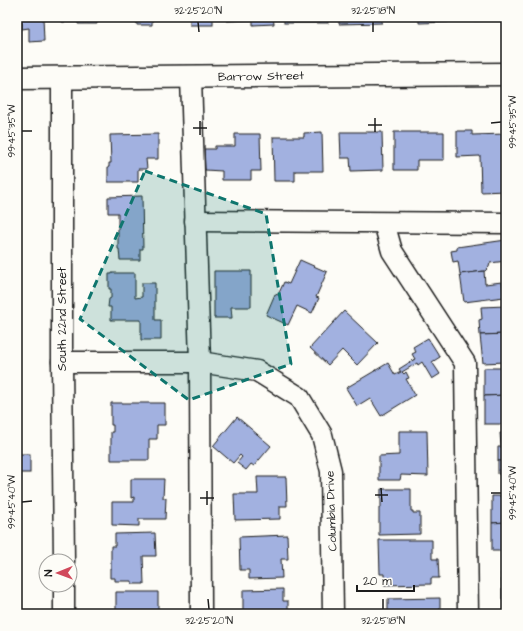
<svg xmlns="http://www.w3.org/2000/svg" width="523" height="631" font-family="'Architects Daughter',sans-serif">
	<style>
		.building { fill: #a2b1e0; stroke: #1c1c1c }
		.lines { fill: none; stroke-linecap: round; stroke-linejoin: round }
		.minor-casing { stroke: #1c1c1c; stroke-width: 23 }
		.major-casing { stroke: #1c1c1c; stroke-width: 25 }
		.minor { stroke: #fdfcf7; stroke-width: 20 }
		.major { stroke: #fdfcf7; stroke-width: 22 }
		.marked { fill: #0f766e; fill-opacity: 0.2; stroke: #0f766e; stroke-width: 3; stroke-dasharray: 8 5; stroke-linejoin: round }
		.ticks { fill: none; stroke: #1c1c1c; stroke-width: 1.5 }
		.labels { text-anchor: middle; stroke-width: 3; stroke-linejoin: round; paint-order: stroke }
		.street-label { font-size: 12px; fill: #1c1c1c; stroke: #fdfcf7 }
		.neatline { fill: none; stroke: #1c1c1c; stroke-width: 1.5 }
		.ticks-label { font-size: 10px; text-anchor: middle; fill: #1c1c1c }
	</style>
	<rect width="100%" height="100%" fill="#fdfcf7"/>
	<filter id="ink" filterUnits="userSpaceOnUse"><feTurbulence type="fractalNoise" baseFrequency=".025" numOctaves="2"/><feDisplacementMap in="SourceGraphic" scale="8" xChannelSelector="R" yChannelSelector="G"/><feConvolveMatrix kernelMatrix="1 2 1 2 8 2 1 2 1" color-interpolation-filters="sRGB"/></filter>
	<g filter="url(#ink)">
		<g class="building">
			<path d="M17 17H43L44 41 29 42V28L22 29V23L17 24Z"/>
			<path d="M52 17H96L97 24H78V22H62V18Z"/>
			<path d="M136 17H152V25H137Z"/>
			<rect x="190" y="17" width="23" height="8"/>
			<path d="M227 17H273L274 24 253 25V20L227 21Z"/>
			<rect x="284" y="17" width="44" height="6"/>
			<path d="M339 17H390V19H382V23L339 24Z"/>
			<path d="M419 17H448V22L419 23Z"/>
			<path d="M460 17H506V20L461 21Z"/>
			<path d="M457 131H472V135L506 134V191L481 192 480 156 457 157Z"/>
			<path d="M322 132 323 171H295V181H274L273 137H304V133Z"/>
			<path d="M340 132H382L383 170 351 171 350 158H341Z"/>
			<path d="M394 132H444V160H417V170H394Z"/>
			<path d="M158 134V159H146L147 169H138V182H108V167H109V163H111L110 135Z"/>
			<path d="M235 134H260L261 171H251V180H222V171L205 170 204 149H215V146H235Z"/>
			<path d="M142 196 143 249H140V260H120L119 249H118V213H108V197Z"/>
			<path d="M506 240V261L490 263 489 267 485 271 460 274 458 261 453 262 451 251 457 250V247Z"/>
			<path d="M300 260 327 272 316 297 319 298 312 313 297 306 288 325 266 315 275 294 278 295 284 282 289 284Z"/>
			<path d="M214 271H251V307H231L232 318H214Z"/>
			<path d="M484 271 485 284 502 282 504 297 464 302 460 274Z"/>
			<path d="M112 273H135V298L142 297V283H155V320H161V340H141V320H111V307H108L109 299 111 298V289H109V274H112Z"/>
			<path d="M506 306V334L480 335 479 320 482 319 481 307Z"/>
			<path d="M344 311 378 343 357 365 342 350 328 365 310 348Z"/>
			<path d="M506 334V362L483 363 480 335Z"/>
			<path d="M428 338 440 357 432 362 440 374 432 379 422 362 418 365 417 363 402 372 404 374 406 372 409 378 406 379 415 395 381 416 370 398 357 406 346 388 388 363 395 375 401 372 399 369 415 359 412 354 416 352 413 347Z"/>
			<path d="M484 368H506V395L484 396Z"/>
			<path d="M506 395V424H484V396Z"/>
			<path d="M111 403H165V425H157V439H149V460H111V432H113V425H111Z"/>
			<path d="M237 417 271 446 254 466 251 464 246 470 237 463 242 457 240 455 233 463 213 446Z"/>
			<path d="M399 431H427L428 476 401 475 400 480H379V456L399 455Z"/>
			<path d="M500 433H506V461H498V447H501Z"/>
			<rect x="17" y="454" width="13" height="19"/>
			<path d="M498 461H506V488H501V474H498Z"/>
			<path d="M257 477H286L287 506H280V519L235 520 234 494H258Z"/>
			<rect x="17" y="479" width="3" height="26"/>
			<path d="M131 479H164L163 498H166L165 519H139V526L112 525V502H134V497L131 498Z"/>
			<path d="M381 489H411V511H413V513H420V534L379 535V508H381Z"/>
			<path d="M492 496H506V522L492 523Z"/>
			<path d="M506 522V551H492V523Z"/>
			<path d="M155 533 156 556H143L144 584H132V581H115V578H110V568H111V546H115V534Z"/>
			<path d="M287 535 288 559H281L282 578 249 579V570H240L239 537Z"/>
			<path d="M379 540H432V559H438L439 578H431V584L384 585V574H380Z"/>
			<rect x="17" y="548" width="2" height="34"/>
			<path d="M504 558H506V586H502L501 573H504Z"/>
			<path d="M502 586H506V614H505L504 600H502Z"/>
			<path d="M283 589V601H288V614H259L258 611 243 612V590Z"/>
			<rect x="17" y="590" width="3" height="24"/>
			<path d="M116 592H158V614H165H125L116 613Z"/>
			<path d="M440 598V614H388V599Z"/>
		</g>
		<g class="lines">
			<defs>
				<g id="minor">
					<path d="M191 77 200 362 201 614"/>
					<path d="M62 78V362L64 561"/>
					<path d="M195 221 506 223"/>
					<path d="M384 223 392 251 465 363 468 614"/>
					<path d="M62 362H200L257 371 299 397 322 435 331 471 333 614"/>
					<path d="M64 585V614"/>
				</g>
				<path id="major" d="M17 78 506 74"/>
			</defs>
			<use href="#minor" class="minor-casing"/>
			<use href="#major" class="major-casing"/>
			<use href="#minor" class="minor"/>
			<use href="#major" class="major"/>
		</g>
	</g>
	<path class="marked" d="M145 171 266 214 291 364 189 400 80 319Z"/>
	<path class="ticks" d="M198 22 199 32M373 22V32M375 118V132M200 121V135M491 123 501 122M368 125H382M193 128H207M22 131H32M381 488 382 502M207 491V505M491 493H501M375 495H388M200 498H214M22 502 32 501M208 599 209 609M383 599V609"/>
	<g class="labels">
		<g class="street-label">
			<text transform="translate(261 76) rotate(-1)" y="4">Barrow Street</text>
			<text transform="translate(62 319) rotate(-90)" y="4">South 22nd Street</text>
			<text transform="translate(331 511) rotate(-92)" y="4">Columbia Drive</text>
		</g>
	</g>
	<rect width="523" height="631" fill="none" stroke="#fdfcf7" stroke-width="44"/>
	<g transform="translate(58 573) rotate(269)"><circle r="19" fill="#fdfcf7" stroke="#a3a29f"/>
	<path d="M0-3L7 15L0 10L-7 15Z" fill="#d1495b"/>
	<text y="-6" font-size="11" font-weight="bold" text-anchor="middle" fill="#1c1c1c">N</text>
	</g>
	<path d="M357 585v6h57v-6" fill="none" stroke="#1c1c1c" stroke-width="2"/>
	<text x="363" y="585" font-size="12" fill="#1c1c1c" stroke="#fdfcf7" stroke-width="3" paint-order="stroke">20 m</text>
	<rect x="22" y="22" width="479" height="587" class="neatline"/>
	<g class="ticks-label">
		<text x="198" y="14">32°25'20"N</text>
		<text x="373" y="14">32°25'18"N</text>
		<text transform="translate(512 122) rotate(-90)" y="4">99°45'35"W</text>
		<text transform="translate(11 131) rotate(-90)" y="4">99°45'35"W</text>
		<text transform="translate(512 493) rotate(-90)" y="4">99°45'40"W</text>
		<text transform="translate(11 502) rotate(-90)" y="4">99°45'40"W</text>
		<text x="209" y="624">32°25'20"N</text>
		<text x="383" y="624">32°25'18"N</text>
	</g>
</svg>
